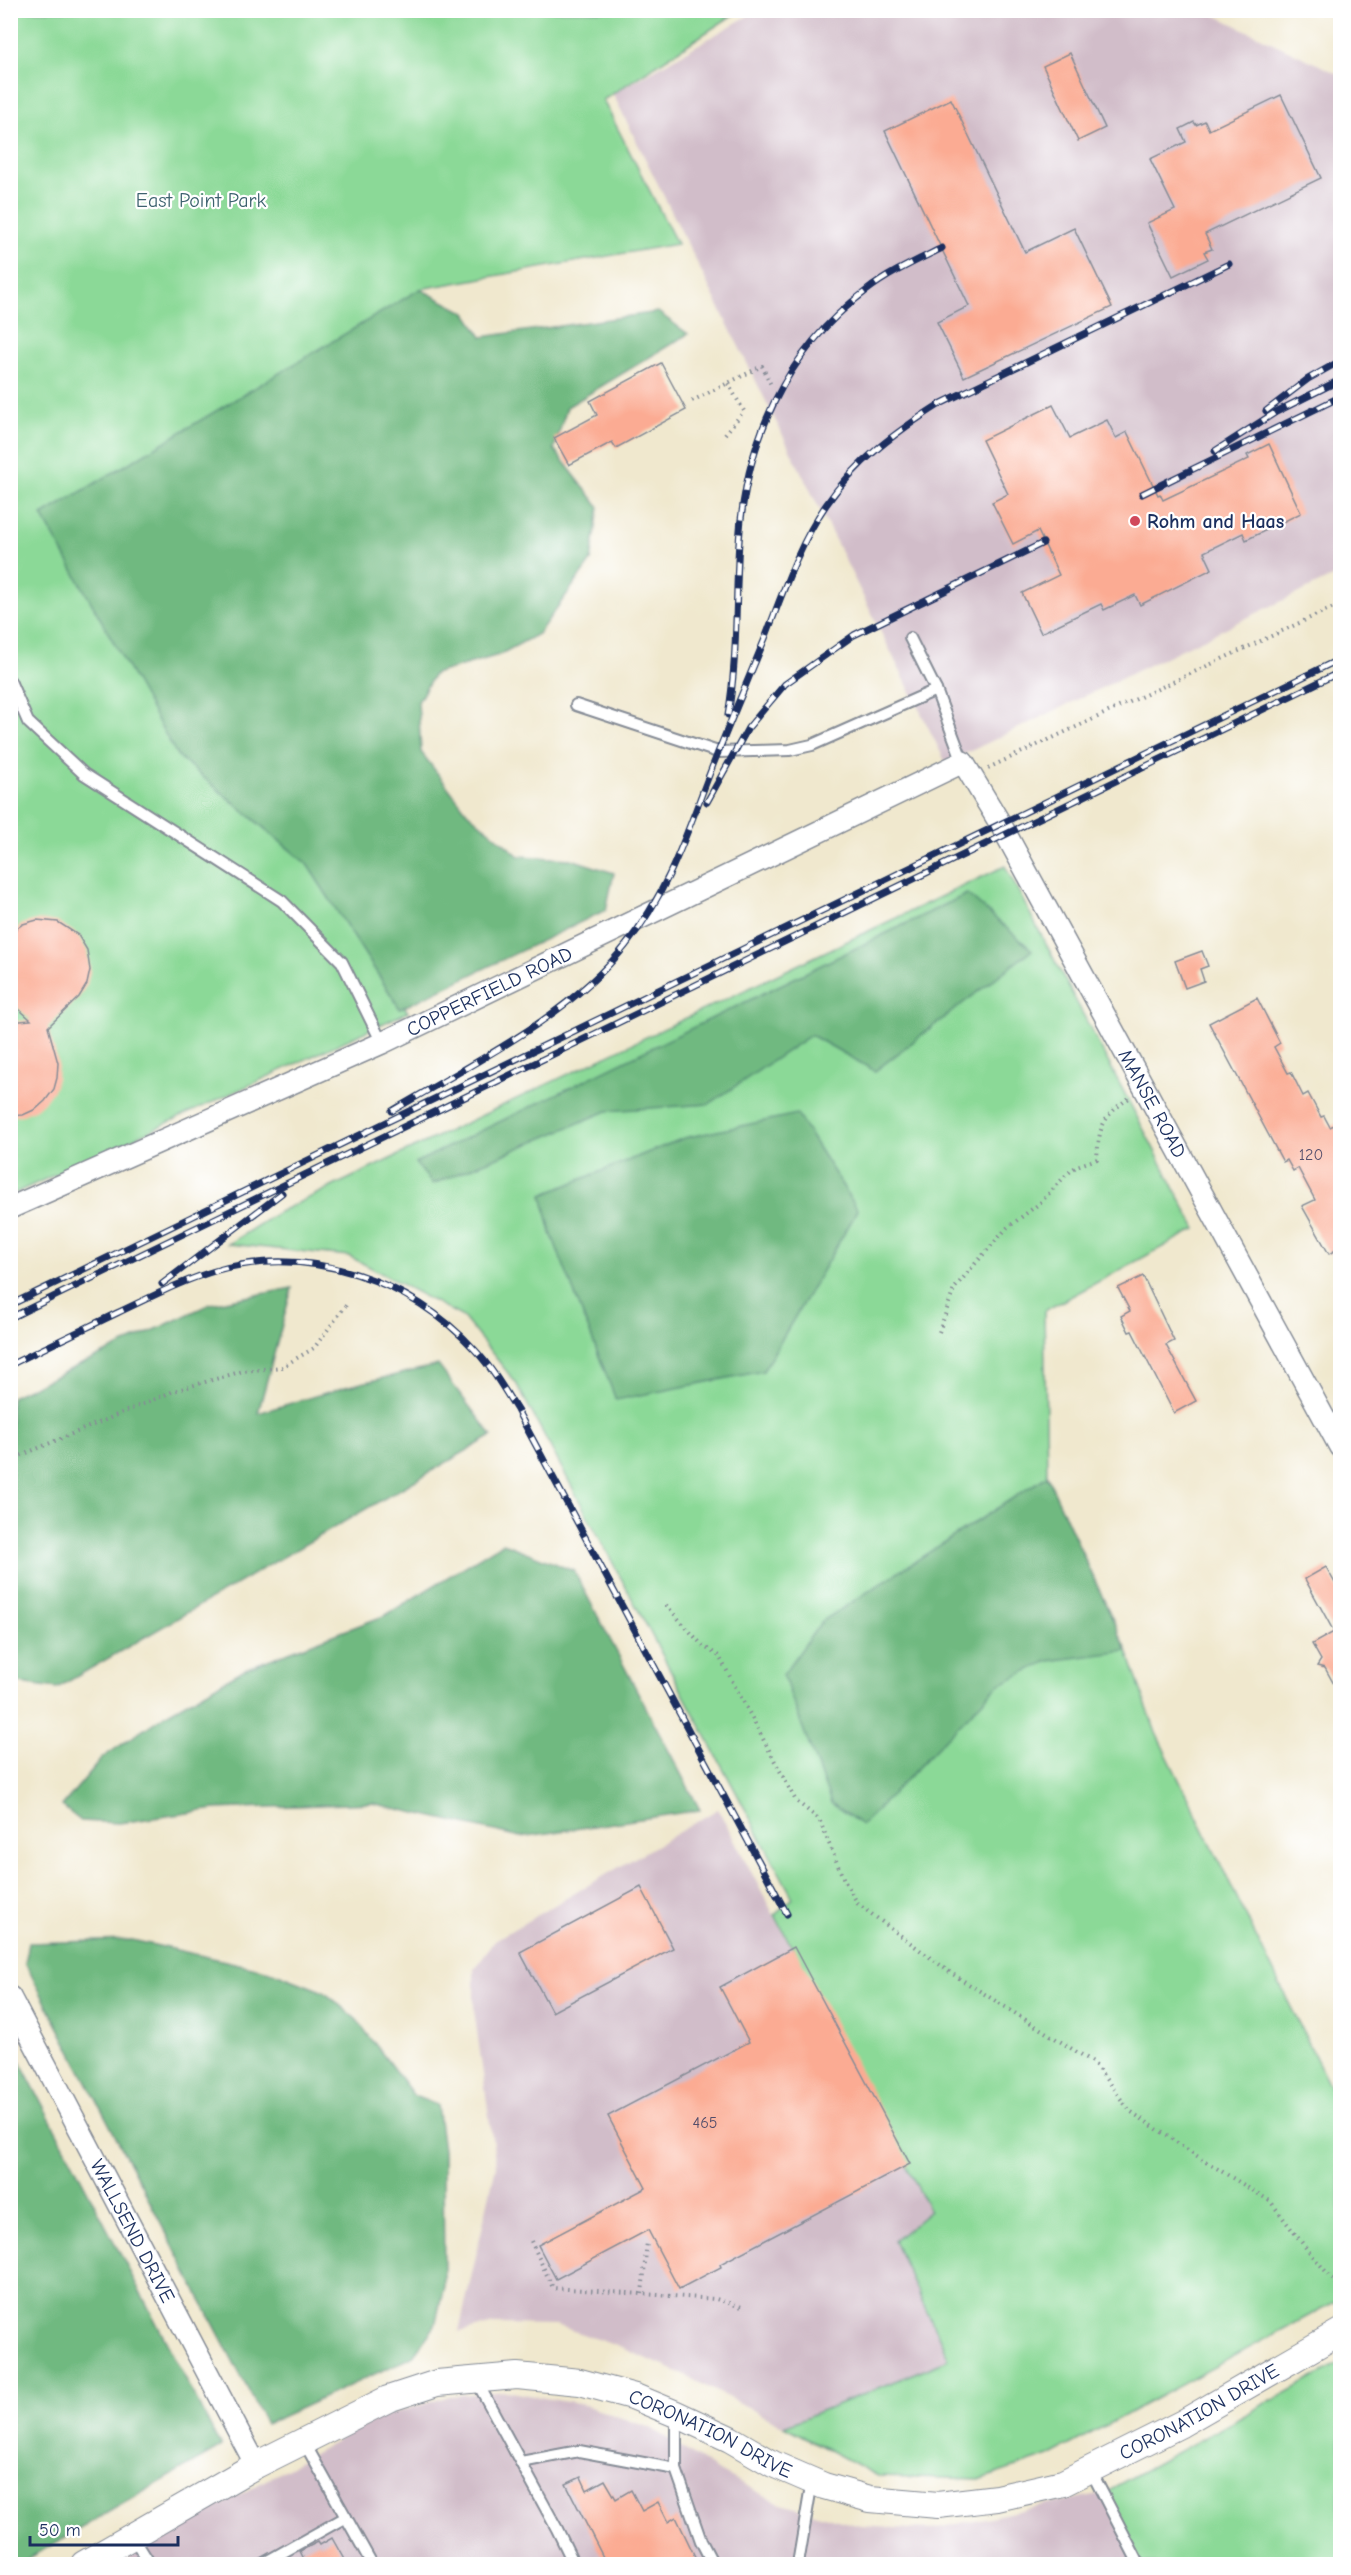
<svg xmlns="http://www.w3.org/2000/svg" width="1351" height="2575" font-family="'Comic Neue',sans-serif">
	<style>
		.industrial { fill: #d1bdc9 }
		.green { fill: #8bd997; stroke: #53847a; stroke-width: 1.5 }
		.forest { fill: #70b980; stroke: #46746f; stroke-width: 1.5 }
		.building { fill: #fbab93 }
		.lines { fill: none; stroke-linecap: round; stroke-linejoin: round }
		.service-casing { stroke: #868c96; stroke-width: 14 }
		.minor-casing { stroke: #868c96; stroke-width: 24 }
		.tertiary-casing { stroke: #868c96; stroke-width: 28 }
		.path { stroke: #868c96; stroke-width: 4; stroke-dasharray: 1.5 4.5; stroke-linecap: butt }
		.service { stroke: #fff; stroke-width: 10 }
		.minor { stroke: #fff; stroke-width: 21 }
		.tertiary { stroke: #fff; stroke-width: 26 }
		.rail-casing { stroke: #1b2f5e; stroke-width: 7 }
		.rail { stroke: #fff; stroke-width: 4.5; stroke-dasharray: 14; stroke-linecap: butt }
		.poi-dot { fill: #d1495b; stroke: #fff; stroke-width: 2 }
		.labels { text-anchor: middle; stroke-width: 4.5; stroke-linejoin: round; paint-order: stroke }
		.number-label { font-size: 16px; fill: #534e6b }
		.park-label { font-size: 20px; fill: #3d626f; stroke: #fff }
		.poi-label { font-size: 20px; font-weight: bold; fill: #1b2f5e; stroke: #fff; text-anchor: start }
		.street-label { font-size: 20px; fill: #1b2f5e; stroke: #fff }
	</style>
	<rect width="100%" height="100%" fill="#fff"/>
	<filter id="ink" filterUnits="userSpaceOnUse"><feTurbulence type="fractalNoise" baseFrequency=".0167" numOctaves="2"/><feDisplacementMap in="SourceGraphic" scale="12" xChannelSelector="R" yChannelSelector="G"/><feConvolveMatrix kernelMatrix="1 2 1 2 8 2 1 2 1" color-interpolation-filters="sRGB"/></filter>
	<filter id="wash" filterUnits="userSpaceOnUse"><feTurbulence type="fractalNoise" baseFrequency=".008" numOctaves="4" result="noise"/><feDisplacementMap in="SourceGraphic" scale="24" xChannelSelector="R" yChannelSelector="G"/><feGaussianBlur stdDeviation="1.35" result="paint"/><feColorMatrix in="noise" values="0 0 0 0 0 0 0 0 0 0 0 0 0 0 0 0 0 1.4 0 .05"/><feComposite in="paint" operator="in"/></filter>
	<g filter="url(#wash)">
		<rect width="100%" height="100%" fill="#f0e8ce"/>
		<g class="industrial">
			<path d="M758 10 1206 11 1340 75V573L946 763 613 94Z"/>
			<path d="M718 1809 930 2211 895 2241 949 2359 784 2426 678 2372 614 2345 556 2325 495 2324 459 2332 496 2166 474 2010V1969L495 1940Z"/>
			<path d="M506 2391 584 2405 651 2428 715 2469 781 2504 860 2526 928 2530 1103 2493 1138 2564H116L375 2419 450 2396Z"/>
		</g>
		<g class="green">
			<path d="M10 11H739L603 100 677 244 420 289 177 755 307 864 408 1012 11 1195Z"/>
			<path d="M1005 866 1196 1229 1044 1311 1047 1476 1127 1651 1156 1733 1340 2107V2299L1049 2456 981 2479 878 2476 784 2426 949 2359 894 2241 930 2211 775 1915 793 1898 516 1383 463 1317 349 1256 228 1244 279 1212Z"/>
			<path d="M1340 2363V2564H1138L1103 2493Z"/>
		</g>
		<g class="forest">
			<path d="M420 289 466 313 482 337 658 312 688 334 567 407 554 449 599 507 591 561 538 634 499 655 434 674 418 702 421 752 467 812 519 856 571 859 614 873 606 910 400 1009 307 864 177 755 42 515Z"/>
			<path d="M967 894 1032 950 875 1071 811 1035 709 1104 607 1111 433 1184 415 1163Z"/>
			<path d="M797 1114 858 1210 763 1371 616 1400 551 1233 542 1195 684 1138Z"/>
			<path d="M292 1288 258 1413 349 1386 438 1365 492 1436 57 1688 11 1682V1397L210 1304Z"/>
			<path d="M1047 1476 1127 1651 1048 1661 998 1685 862 1825 831 1803 783 1675 821 1622Z"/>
			<path d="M503 1543 574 1571 700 1810 521 1837 372 1803 215 1809 119 1823 81 1821 62 1806 102 1758 168 1713 247 1668 386 1615Z"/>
			<path d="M132 1940 270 1971 324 1992 357 2020 414 2096 437 2105 443 2150 444 2286 435 2326 412 2357 266 2424 25 1963 29 1943Z"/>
			<path d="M10 2042 221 2447 19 2564H10Z"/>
		</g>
		<g id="blocks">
			<g class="building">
				<path d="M1070 53 1105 128 1078 141 1043 66Z"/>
				<path d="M1281 95 1321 178 1205 234 1212 249 1204 252 1208 259 1173 276 1147 223 1175 210 1150 159 1186 142 1180 129 1194 122 1196 125 1205 121 1209 130Z"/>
				<path d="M951 99 1025 252 1074 228 1112 307 964 377 937 322 969 306 885 131Z"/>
				<path d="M661 363 686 410 616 448 612 442 569 465 554 438 597 415 590 401Z"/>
				<path d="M1053 405 1070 438 1107 420 1116 438 1127 432 1158 495 1160 494 1163 500 1249 459 1247 455 1269 444 1301 513 1246 540 1243 533 1204 552 1212 569 1140 605 1135 595 1104 610 1101 604 1041 633 1022 593 1059 575 1038 531 1013 544 992 502 1008 494 982 440Z"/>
				<path d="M37 920 58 922 78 935 87 950 90 970 87 984 79 997 48 1027 58 1063 57 1078 54 1089 45 1101 36 1109 23 1115 10 1116V1022L31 1020 10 1001V933L23 924Z"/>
				<path d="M1202 951 1208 966 1200 969 1204 981 1185 988 1175 961Z"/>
				<path d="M1257 998 1280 1043 1274 1047 1288 1073 1291 1072 1303 1096 1308 1093 1321 1117 1324 1116 1330 1127 1336 1124 1341 1133V1247L1329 1254 1302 1206 1315 1200 1298 1168 1293 1171 1287 1160 1283 1162 1209 1023Z"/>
				<path d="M1143 1276 1174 1341 1166 1345 1196 1401 1174 1413 1132 1331 1129 1332 1121 1316 1130 1311 1118 1288Z"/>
				<path d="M1326 1567 1341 1594V1697L1325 1668 1317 1666 1321 1660 1312 1644 1334 1632 1305 1579Z"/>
				<path d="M641 1887 673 1948 552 2012 520 1952Z"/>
				<path d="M794 1947 910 2164 720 2264 721 2267 679 2289 648 2230 556 2279 538 2245 646 2188 608 2116 749 2042 720 1987Z"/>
				<path d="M581 2477 587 2490 605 2480 616 2499 631 2490 642 2511 658 2502 668 2522 676 2517 699 2565H607L566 2484Z"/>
				<path d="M332 2538 347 2565H307L300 2551 318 2542 320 2545Z"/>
			</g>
		</g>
	</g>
	<g filter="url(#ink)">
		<use href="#blocks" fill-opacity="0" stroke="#868c96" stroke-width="1.5"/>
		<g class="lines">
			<defs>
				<g id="service">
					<path d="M910 638 936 690"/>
					<path d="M10 681 28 722 84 774 282 901 342 962 382 1043"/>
					<path d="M576 705 718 752 790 750 812 745 936 690 963 762"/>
					<path d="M476 2380 557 2529 574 2564"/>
					<path d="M676 2414V2469L701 2541 713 2564"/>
					<path d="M304 2442 372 2564"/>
					<path d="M521 2462 579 2451 676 2469"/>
					<path d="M1090 2469 1139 2564"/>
					<path d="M133 2537 150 2564"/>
					<path d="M262 2564 346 2517"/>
					<path d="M798 2564 812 2481"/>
				</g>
				<g id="minor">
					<path id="s1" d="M10 1208 382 1043 963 762 1001 825 1340 1447"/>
					<path id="s2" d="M10 1997 256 2465"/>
				</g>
				<g id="tertiary">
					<path id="s3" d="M84 2564 256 2465 388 2399 437 2383 517 2376 580 2382 635 2397 676 2414 730 2439 773 2464 824 2486 870 2499 938 2505 997 2498 1063 2483 1181 2424 1340 2332"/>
				</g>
			</defs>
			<use href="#service" class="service-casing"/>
			<use href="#minor" class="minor-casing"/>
			<use href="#tertiary" class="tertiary-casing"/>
			<g class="path">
				<path d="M692 401 762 366 771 385"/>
				<path d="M725 434 744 411 727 382"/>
				<path d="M988 768 1340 604"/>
				<path d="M939 1332 954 1289 974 1265 1007 1228 1040 1203 1067 1174 1077 1166 1097 1159C1099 1127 1102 1117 1129 1098"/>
				<path d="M10 1460 174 1391 243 1371 282 1367 314 1348 347 1304"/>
				<path d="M666 1605 703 1646 719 1656 796 1801 819 1819 844 1880 858 1904 951 1973 1093 2062 1130 2111 1200 2158 1270 2201 1306 2248 1340 2288"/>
				<path d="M531 2241 553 2288 716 2299 745 2308"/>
				<path d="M642 2294 647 2241"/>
			</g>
			<use href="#service" class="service"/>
			<use href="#minor" class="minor"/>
			<use href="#tertiary" class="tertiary"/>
			<defs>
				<g id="rail">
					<path d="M1266 411 1308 379 1340 361"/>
					<path d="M1215 451 1276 412 1340 380"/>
					<path d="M1142 494 1340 397"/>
					<path d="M728 715C738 658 735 600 739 542 745 443 785 351 866 291 889 273 916 261 942 248"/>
					<path d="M707 802 748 728 785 684 854 635 1043 543"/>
					<path d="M392 1111C471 1064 569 1017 626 945 666 895 684 841 706 783 725 733 746 685 766 636 783 592 799 544 826 505 856 461 896 432 940 404L1229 264"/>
					<path d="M162 1284 282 1193"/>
					<path d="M10 1305 1340 659"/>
					<path d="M10 1318 1340 672"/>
					<path d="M10 1365C46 1347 82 1330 117 1313 151 1297 183 1280 218 1270 311 1245 411 1280 475 1350 492 1368 504 1389 517 1410L787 1914"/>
				</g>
			</defs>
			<use href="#rail" class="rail-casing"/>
			<use href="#rail" class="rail"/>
		</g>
	</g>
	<circle class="poi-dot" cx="1135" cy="521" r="6"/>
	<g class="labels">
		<g class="number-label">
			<text x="1311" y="1160">120</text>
			<text x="705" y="2128">465</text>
		</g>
		<g class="park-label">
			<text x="201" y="207">East Point Park</text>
		</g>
		<g class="poi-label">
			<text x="1147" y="528">Rohm and Haas</text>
		</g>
		<g class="street-label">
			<text dy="7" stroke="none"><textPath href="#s1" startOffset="526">COPPERFIELD ROAD</textPath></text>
			<text dy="7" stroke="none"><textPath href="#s1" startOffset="1443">MANSE ROAD</textPath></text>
			<text dy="7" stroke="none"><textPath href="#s2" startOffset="264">WALLSEND DRIVE</textPath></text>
			<text dy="7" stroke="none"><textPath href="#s3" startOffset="1204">CORONATION DRIVE</textPath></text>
			<text dy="7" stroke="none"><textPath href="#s3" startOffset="682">CORONATION DRIVE</textPath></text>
		</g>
	</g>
	<rect width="1351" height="2575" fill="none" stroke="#fff" stroke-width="36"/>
	<path d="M30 2536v9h148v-9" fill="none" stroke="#1b2f5e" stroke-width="3"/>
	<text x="39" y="2536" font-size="18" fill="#1b2f5e" stroke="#ffffff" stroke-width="4.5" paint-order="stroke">50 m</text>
</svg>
